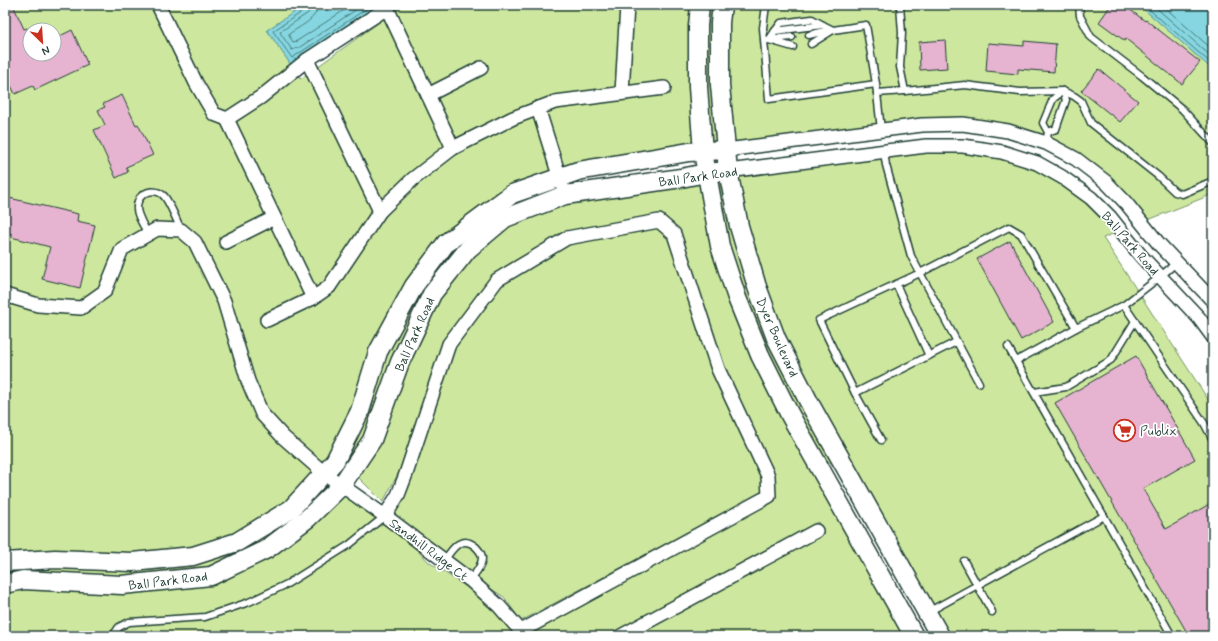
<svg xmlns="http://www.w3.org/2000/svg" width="1218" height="641" font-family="Mynerve,sans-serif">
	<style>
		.green { fill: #cde89e; stroke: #769269; fill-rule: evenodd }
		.water { fill: #86d6e1; stroke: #5d999c }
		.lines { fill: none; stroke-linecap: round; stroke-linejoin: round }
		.shore { stroke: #487a79; stroke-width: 1 }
		.building { fill: #e6b3d0; stroke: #1f3d34 }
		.lane-casing { stroke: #1f3d34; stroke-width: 9 }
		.street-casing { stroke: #1f3d34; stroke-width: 16 }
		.secondary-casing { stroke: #1f3d34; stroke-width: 21 }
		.lane { stroke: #fff; stroke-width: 6 }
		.street { stroke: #fff; stroke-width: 13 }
		.secondary { stroke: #fff; stroke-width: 18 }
		.labels { text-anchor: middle; stroke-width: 3.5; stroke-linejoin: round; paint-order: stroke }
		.street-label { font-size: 13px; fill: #1f3d34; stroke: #fff }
		.poi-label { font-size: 13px; fill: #1f3d34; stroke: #fff; text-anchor: start }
	</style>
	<rect width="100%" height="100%" fill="#fff"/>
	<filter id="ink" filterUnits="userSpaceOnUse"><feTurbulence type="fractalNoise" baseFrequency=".025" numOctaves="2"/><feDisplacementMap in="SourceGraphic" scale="8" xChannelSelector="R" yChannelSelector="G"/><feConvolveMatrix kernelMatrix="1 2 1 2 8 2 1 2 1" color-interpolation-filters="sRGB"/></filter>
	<g filter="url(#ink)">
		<g class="green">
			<path d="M5 5H305L267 30 291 65 257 92 224 114 267 215 219 239 224 250 272 226 305 295 259 317 264 328 320 302 333 293 384 216 388 214 387 213 416 184 457 153 516 124 535 116 552 173 441 239 354 408 323 464 287 433 267 410 254 380 229 298 180 223 154 224 119 243 116 246 100 287 79 302 39 298 5 289ZM30 30H54V54H30Z"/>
			<path d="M403 5H621L617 88 554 96 531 103 456 139 436 98 488 71 483 60 431 86 395 11Z"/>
			<path d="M665 5H694L696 145 563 169 545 112 557 109 623 100 628 101V99L671 94 668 81 629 86 633 8 665 10Z"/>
			<path d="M706 5H716L720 144 708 145 704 88Z"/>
			<path d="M728 5H1137L1146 11 1213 70V194L1148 220 1079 154 1043 134V136L1008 124 963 117 921 118 731 143 726 85Z"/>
			<path d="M385 18 446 145 409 174 382 200 317 67Z"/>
			<path d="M308 74 373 210 325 282 315 289 235 122 265 102 298 76 300 79Z"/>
			<path d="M927 152C939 152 952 151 964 152 1025 157 1076 185 1115 233L1103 238 1213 407V636H946L781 336 762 286 735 177Z"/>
			<path d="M723 178 733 228 838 470 814 448 765 352 726 245 713 179Z"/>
			<path d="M702 180 714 247 908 636H635L824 534 818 522 608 636H531L528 632 772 502 723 367 662 216 657 215 565 232 492 276 443 341 399 472 383 502 357 476 437 297 472 254 508 224 567 201Z"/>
			<path d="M556 185 558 190 464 245 366 437 346 470 336 468 384 355 419 290 450 248 515 199Z"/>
			<path d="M657 228 670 238 763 478V492L521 621 504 597 436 554 392 511 454 347 501 285 569 244Z"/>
			<path d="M159 235 179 236 190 245 219 303 243 383 316 473 287 504 234 536 192 550 132 556 5 555V301L37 311 81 315 85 314 109 297 111 294 126 253Z"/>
			<path d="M327 479 336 481 304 513 264 543 209 570 122 579 5 577V568L195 563Z"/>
			<path d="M350 485 430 563 497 607 517 636H5V590L24 586 214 582Z"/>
		</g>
		<g class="water">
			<path d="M305 5H379L300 57V58L291 65 267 30Z"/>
			<path d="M1137 5H1213V70L1146 11Z"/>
		</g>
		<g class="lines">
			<g class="shore">
				<path d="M307 5 305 10 273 31 292 58 372 5"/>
				<path d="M312 5 311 9 308 13 280 32 281 34 292 50 300 47 363 5"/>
				<path d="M318 5C317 20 300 26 289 34V36L293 42 297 41 352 5"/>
				<path d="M1144 5 1213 65"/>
				<path d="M1153 5 1213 58"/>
				<path d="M1162 5 1213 50"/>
			</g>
		</g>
		<g class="building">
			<path d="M5 5H13L24 29 27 28 30 34V54H54V39L72 30 88 65 35 90 33 86 15 94 5 73Z"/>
			<path d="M1111 5H1124L1145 21 1146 20 1200 62 1182 84 1126 39 1125 41 1099 22Z"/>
			<path d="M945 40 947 68 920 70 919 42Z"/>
			<path d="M1024 41 1056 44 1054 72 1018 69V74L986 71 988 43 1024 46Z"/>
			<path d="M1099 69 1138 101 1120 122 1081 91Z"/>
			<path d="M122 95 136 125 138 124 153 155 126 167 128 172 116 178 94 130 105 125 98 110 105 107 103 104Z"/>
			<path d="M5 197 78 214 77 221 95 225 80 288 42 279 50 247 11 237 12 234 5 233Z"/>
			<path d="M1010 241 1054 322 1021 340 977 259Z"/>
			<path d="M1136 356 1195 459 1143 489 1166 529 1213 502V636H1189L1055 403Z"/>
		</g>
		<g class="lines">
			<defs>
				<g id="lane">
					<path d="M766 5 763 28 769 99 876 84 881 130"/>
					<path d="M900 5 902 33 900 67 905 91 965 85 1020 92 1063 91 1074 96 1081 101 1091 123 1158 176 1175 192 1182 194 1213 181"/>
					<path d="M1079 5 1080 16 1091 37 1142 76 1182 109 1213 143"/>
					<path d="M775 31 781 23 812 19 823 25"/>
					<path d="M809 35 829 30"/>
					<path d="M772 39 792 37"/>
					<path d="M766 40H769L793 47"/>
					<path d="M769 40 775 31 823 25 833 30"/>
					<path d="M811 44 833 30 866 25 876 84"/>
					<path d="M877 93 905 91"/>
					<path d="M1048 132 1056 129 1066 100 1063 91"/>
					<path d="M1046 143 1048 132 1043 123 1053 99 1063 91"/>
					<path d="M884 152 886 165 911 256 979 383"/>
					<path d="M148 234C144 226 136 215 137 206 138 192 155 187 164 196 170 203 177 221 181 230"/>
					<path d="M896 284 929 356"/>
					<path d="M1124 305 1204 423 1213 440"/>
					<path d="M1008 347 1172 636"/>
					<path d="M1016 361 1076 328"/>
					<path d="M1034 392 1066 387 1111 360 1135 321"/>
					<path d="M855 393 819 320 920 273 1009 227 1021 234 1076 328 1124 305 1161 276 1177 262"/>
					<path d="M881 440 855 393 956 342"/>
					<path d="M444 561C452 549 461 534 476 547 479 550 482 554 482 558 482 566 475 574 470 580"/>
					<path d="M964 561 992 612"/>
					<path d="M928 612 1104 516"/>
					<path d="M113 636 119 627 129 622 205 617 249 602 287 584 349 545 385 516"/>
				</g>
				<g id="street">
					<path d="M158 5 196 83 214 114 227 119"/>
					<path d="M307 60 380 211"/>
					<path d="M622 93 627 5"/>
					<path d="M428 95 481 68"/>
					<path d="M538 108 562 185"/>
					<path d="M726 150 922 125 963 124 1008 131 1046 143 1076 159 1106 182 1126 203 1159 244 1213 301"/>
					<path d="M728 171 926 146H963L1002 152 1037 163 1062 177 1091 198 1110 217 1141 256 1199 318 1213 337"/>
					<path d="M226 242 274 218"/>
					<path d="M5 295 38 305 81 308 105 291 122 249 157 229 181 230 195 242 224 301 248 381 262 414 283 437 324 473 385 516 470 580 499 606 525 636"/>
					<path d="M313 298 227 119 261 97 307 60 387 8 453 148"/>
					<path d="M267 320 313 298 329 287 380 211 413 179 453 148 513 118 555 102 664 88"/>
					<path d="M385 516 398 495 406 474 449 344 497 280 567 238 659 221 674 234 718 369 768 476 769 496 521 631"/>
					<path d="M621 636 816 531"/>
				</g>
				<g id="secondary">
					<path d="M700 5 698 26V87L703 152 720 246 737 298 760 355 790 415 914 636"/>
					<path d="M722 5 720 23V85L728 171 739 226 757 287 776 338 811 406 940 636"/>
					<path d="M5 562 55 559 132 562 193 556 237 542 291 509 335 461 360 411 378 352 414 286 446 243 512 194 578 171 689 152 726 150"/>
					<path d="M5 584 23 580 122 585 211 576 267 549 308 518 341 486 372 440 400 362 432 294 468 249 505 218 565 195 681 178 706 173 728 171"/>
				</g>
			</defs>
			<use href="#lane" class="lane-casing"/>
			<use href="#street" class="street-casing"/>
			<use href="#secondary" class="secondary-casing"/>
			<use href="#lane" class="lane"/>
			<use href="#street" class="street"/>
			<use href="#secondary" class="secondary"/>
		</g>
	</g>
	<defs>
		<symbol id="supermarket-ring" viewBox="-11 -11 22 22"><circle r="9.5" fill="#fff" stroke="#c8321e" stroke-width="1.5"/><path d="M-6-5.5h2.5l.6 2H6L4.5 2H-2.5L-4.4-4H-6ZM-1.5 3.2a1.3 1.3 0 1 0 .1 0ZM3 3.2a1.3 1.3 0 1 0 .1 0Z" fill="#c8321e"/></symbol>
	</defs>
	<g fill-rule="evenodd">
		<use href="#supermarket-ring" x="1112" y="418" width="25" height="25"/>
	</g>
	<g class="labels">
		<g class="street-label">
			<text transform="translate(698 176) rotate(-8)" y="5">Ball Park Road</text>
			<text transform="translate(1131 243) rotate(49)" y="5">Ball Park Road</text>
			<text transform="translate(414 334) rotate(-66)" y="5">Ball Park Road</text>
			<text transform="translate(778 337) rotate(66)" y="5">Dyer Boulevard</text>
			<text transform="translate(429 549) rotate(37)" y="5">Sandhill Ridge Ct</text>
			<text transform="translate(168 580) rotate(-7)" y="5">Ball Park Road</text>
		</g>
		<g class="poi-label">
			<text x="1140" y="435">Publix</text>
		</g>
	</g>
	<rect width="1218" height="641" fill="none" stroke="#fff" stroke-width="20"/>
	<rect x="10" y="10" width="1198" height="621" fill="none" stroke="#1f3d34" stroke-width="1.5" filter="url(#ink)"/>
	<g transform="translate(42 42) rotate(155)"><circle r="19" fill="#ffffff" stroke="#a5b1ae"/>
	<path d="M0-3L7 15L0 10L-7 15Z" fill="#c8321e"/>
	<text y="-6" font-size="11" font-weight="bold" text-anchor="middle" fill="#1f3d34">N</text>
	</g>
</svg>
